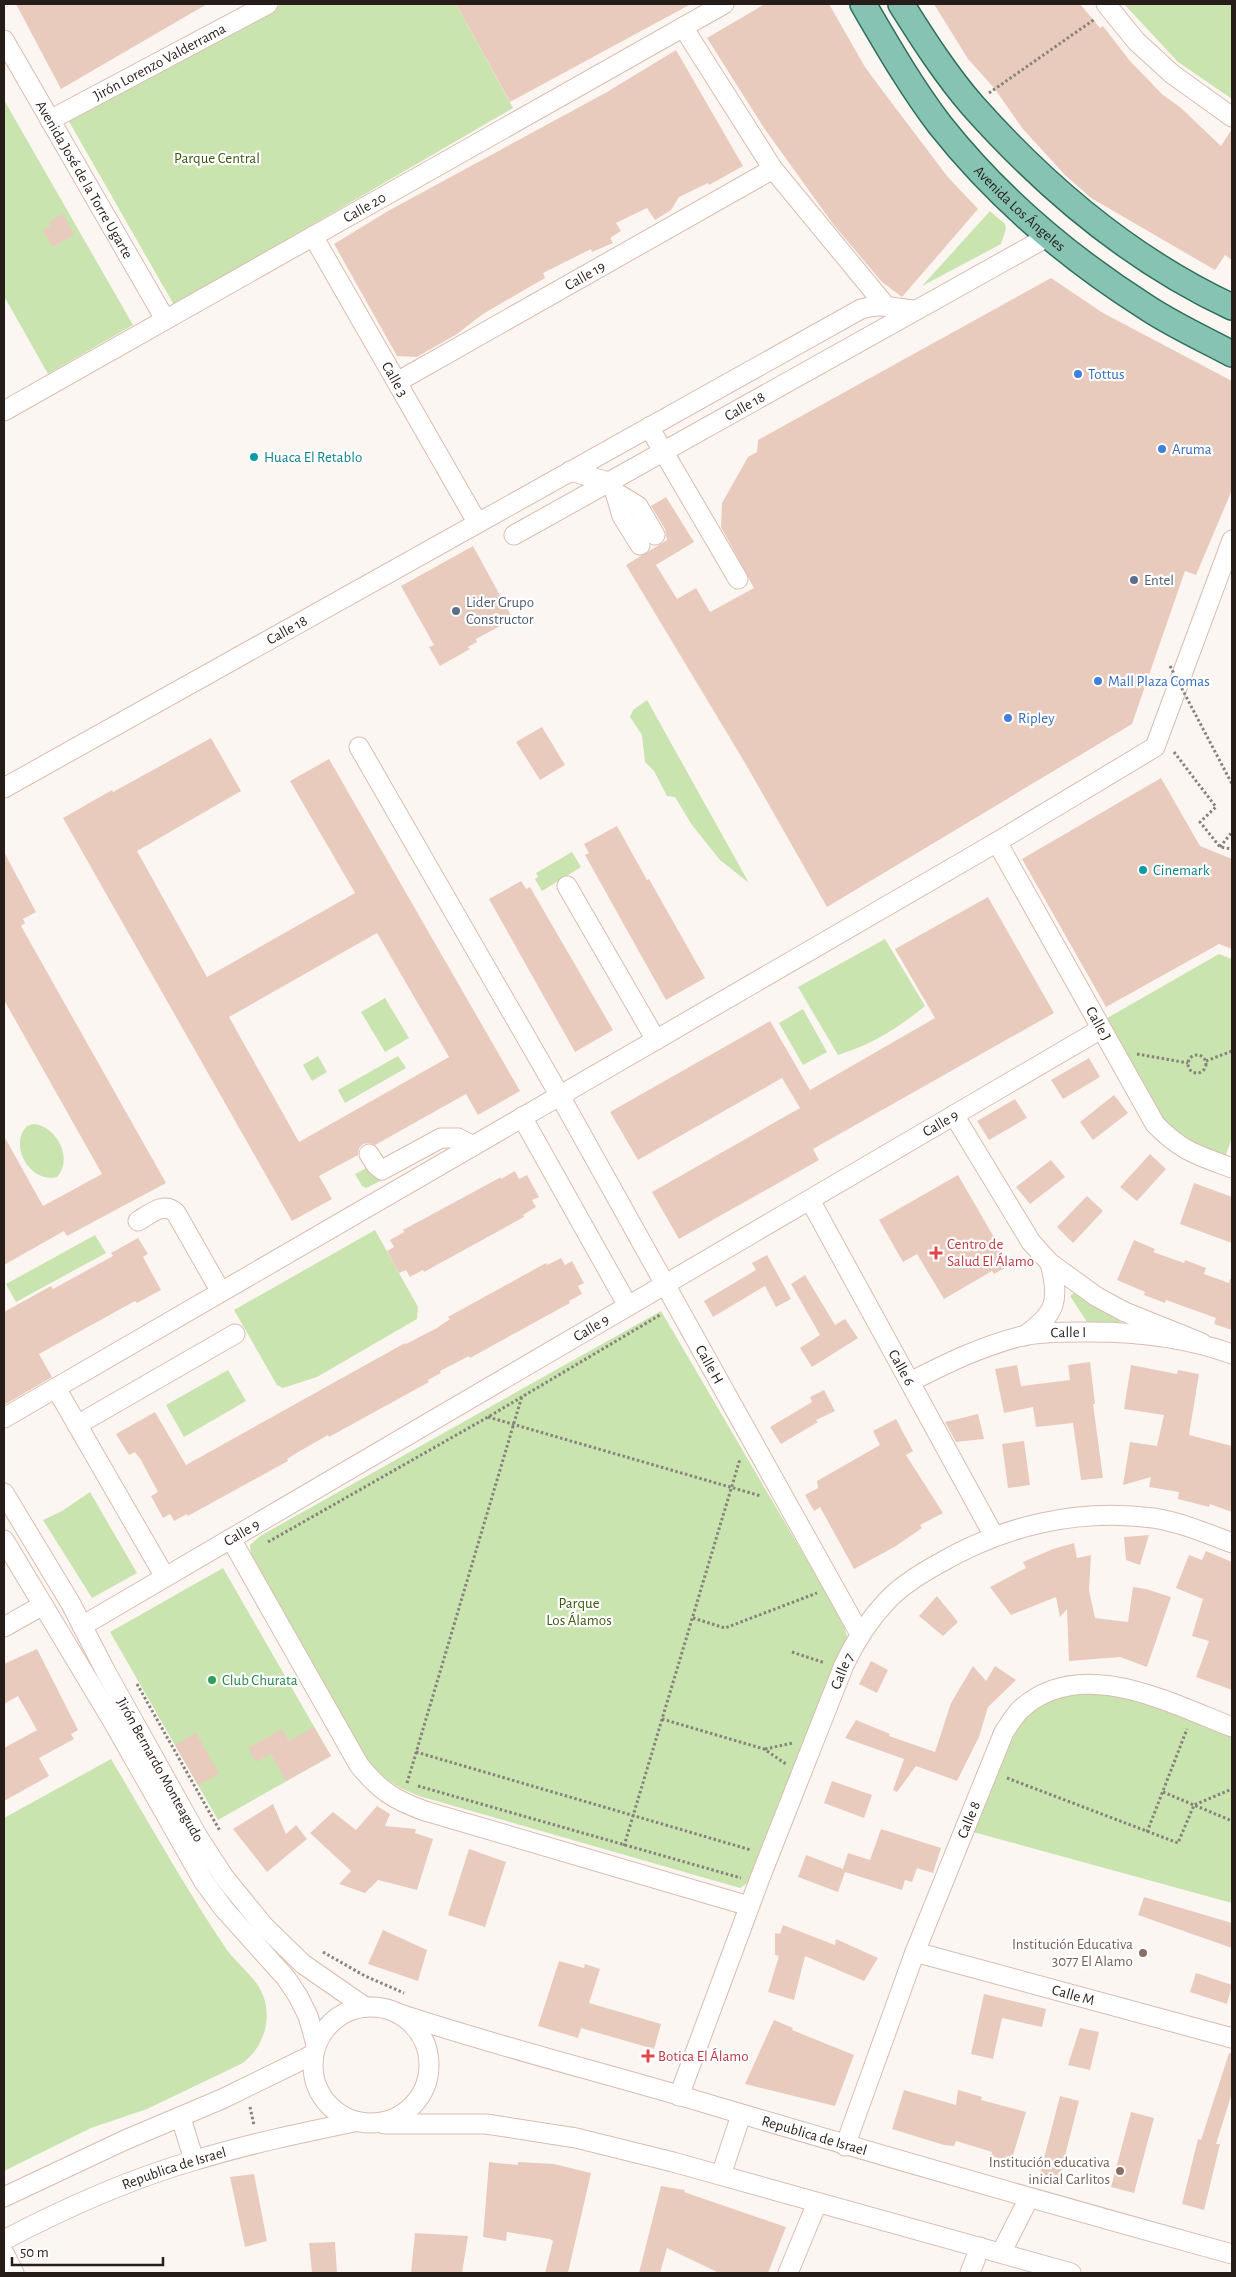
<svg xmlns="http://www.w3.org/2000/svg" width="1236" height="2277" font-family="'Alegreya Sans',sans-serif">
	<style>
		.green { fill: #c9e4ae }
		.building { fill: #e9cbbd; fill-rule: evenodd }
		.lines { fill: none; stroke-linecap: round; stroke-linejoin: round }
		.minor-casing { stroke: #dabcaf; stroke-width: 21 }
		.major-casing { stroke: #306f5c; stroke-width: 28 }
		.path { stroke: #89817d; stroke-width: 3; stroke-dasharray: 2.5 2.5; stroke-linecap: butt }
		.minor { stroke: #fff; stroke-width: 19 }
		.major { stroke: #86c3b3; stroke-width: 25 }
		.path-bridge { stroke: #89817d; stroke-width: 3; stroke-dasharray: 2.5 2.5; stroke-linecap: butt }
		.shop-dot { fill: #3f7fe0; stroke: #fff; stroke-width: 2 }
		.culture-dot { fill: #0f9aa8; stroke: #fff; stroke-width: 2 }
		.service-dot { fill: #5c6f8a; stroke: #fff; stroke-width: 2 }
		.health-dot { fill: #e0444e; stroke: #fff; stroke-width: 2 }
		.leisure-dot { fill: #2e9e5b; stroke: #fff; stroke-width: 2 }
		.education-dot { fill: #8d6e63; stroke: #fff; stroke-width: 2 }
		.labels { text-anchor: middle; stroke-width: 4.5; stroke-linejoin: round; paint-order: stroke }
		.street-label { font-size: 15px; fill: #271d18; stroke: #fff }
		.park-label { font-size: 15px; fill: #3c5a0c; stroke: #fff }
		.shop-label { font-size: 15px; fill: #366cbe; stroke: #fff; text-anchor: start }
		.culture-label { font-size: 15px; fill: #0d838f; stroke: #fff; text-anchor: start }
		.service-label { font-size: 15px; fill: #4e5e75; stroke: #fff; text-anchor: start }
		.health-label { font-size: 15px; fill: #be3a42; stroke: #fff; text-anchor: start }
		.leisure-label { font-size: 15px; fill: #27864d; stroke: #fff; text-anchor: start }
		.education-label { font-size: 15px; fill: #785e54; stroke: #fff; text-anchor: end }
	</style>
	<rect width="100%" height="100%" fill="#fcf6f3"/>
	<g class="green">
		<path d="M282 4H456L513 108 174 305 67 118Z"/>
		<path d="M1124 4H1232V99L1178 62Z"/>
		<path d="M4 100 133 325 48 374 4 296Z"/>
		<path d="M990 211 1005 224 1006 229 1001 244 922 286Z"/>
		<path d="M647 700 749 883 720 860 692 825 675 797 667 796 654 771 645 762 642 735 630 717 633 710Z"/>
		<path d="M572 852 581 867 542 891 535 879 538 877 536 873Z"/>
		<path d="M885 939 925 1006C898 1028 871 1045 838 1055L798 987Z"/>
		<path d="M1219 954 1232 959V1138L1225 1157 1194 1147 1163 1120 1102 1021Z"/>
		<path d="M385 998 409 1038 385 1052 361 1012Z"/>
		<path d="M803 1009 827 1052 803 1065 779 1023Z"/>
		<path d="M318 1056 327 1072 312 1081 303 1065Z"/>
		<path d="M398 1056 406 1068 345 1103 338 1090Z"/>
		<path d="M33 1124C56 1125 74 1159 57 1177 30 1184 8 1145 27 1126Z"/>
		<path d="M368 1167 380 1177 391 1176 366 1188 362 1186 355 1174Z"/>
		<path d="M375 1230 418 1307 417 1319 317 1377 283 1388 277 1385 234 1310Z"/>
		<path d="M95 1235 106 1253 16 1302 6 1284Z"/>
		<path d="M1075 1292 1120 1319 1119 1324 1087 1322 1070 1296Z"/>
		<path d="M661 1311 842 1620 847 1636 846 1643 749 1882 740 1888 419 1796C396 1787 379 1777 364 1756L251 1556 250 1545 260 1536Z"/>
		<path d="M228 1370 246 1401 184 1437 166 1405Z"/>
		<path d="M90 1492 137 1573 92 1598 43 1520 62 1511Z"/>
		<path d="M223 1568 331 1756 218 1820 110 1632Z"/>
		<path d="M1103 1692 1136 1700 1232 1736V1903L973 1832C987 1799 1013 1714 1047 1700 1064 1693 1084 1693 1103 1692Z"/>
		<path d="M111 1759C148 1821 183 1884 223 1944 235 1964 256 1975 264 1998 272 2022 262 2050 241 2064L147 2109 91 2128 4 2171V1818Z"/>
	</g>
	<g class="building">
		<path d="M16 4H207L61 89Z"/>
		<path d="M456 4H691L510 102Z"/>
		<path d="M765 4H829L865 67 879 86 947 176 978 209 902 297 882 282 833 224 764 128 707 38Z"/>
		<path d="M934 4H1080L1100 28 1103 26 1130 61 1163 95 1180 107 1221 146 1232 129V260L1225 255 1215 270 1091 198 1065 175 1022 128 995 89 968 59Z"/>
		<path d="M676 50 743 166 709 185 708 183 679 197 671 210 655 220 647 208 616 223 621 231 610 238 613 243 592 252 591 249 543 273 545 278 483 314 457 334 417 357 397 356 334 244 388 211 607 92Z"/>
		<path d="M63 214 74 235 52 247 43 230 51 226 49 222Z"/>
		<path d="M1051 278 1103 313 1232 381V490L1196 575 1185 571 1132 724 827 907 745 763 626 565 667 540 665 529 651 506 666 497 694 542 656 565 677 599 696 588 710 612 754 588 721 527 722 503 748 457 757 452 758 440Z"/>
		<path d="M473 546 513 619 476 639 477 642 468 647 470 649 440 666 429 647 434 645 401 586Z"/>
		<path d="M542 727 565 765 540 780 516 742Z"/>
		<path d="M211 738 241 791 137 851 207 977 355 893 290 781 329 759 520 1091 478 1115 466 1094 375 1145 369 1143 363 1144 359 1148 358 1155 319 1176 332 1199 292 1221 63 818 112 790 113 792ZM377 933 449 1057 299 1142 229 1017Z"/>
		<path d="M1161 778 1200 846 1232 859V949L1219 944 1106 1007 1022 859Z"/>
		<path d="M617 826 647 880 649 879 705 978 666 1000 585 855 589 853 584 844Z"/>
		<path d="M4 852 36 912 23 919 25 923 21 926 166 1183 67 1236 64 1231 4 1265V1136L43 1206 102 1174 4 1000Z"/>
		<path d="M521 881 526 889 530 887 613 1030 575 1052 489 899Z"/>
		<path d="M988 897 1054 1013 813 1149 819 1160 679 1239 652 1192 800 1108 782 1078 638 1160 610 1112 770 1021 810 1090 935 1018 895 949Z"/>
		<path d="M1089 1058 1100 1077 1063 1099 1051 1080Z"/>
		<path d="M1114 1095 1128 1113 1093 1140 1080 1122Z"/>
		<path d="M1015 1099 1027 1118 989 1140 977 1121Z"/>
		<path d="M1150 1154 1166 1169 1137 1201 1120 1187Z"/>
		<path d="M1051 1160 1065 1177 1030 1204 1016 1187Z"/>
		<path d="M515 1171 519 1179 527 1175 539 1197 532 1200 536 1207 523 1215 524 1217 424 1272 423 1270 410 1277 406 1270 399 1273 387 1251 394 1247 390 1240 404 1232 403 1230 501 1177V1179Z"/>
		<path d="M958 1175 1010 1265 994 1274 992 1271 944 1299 917 1254 903 1262 879 1220Z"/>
		<path d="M1194 1183 1232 1197V1243L1180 1224Z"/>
		<path d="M1087 1196 1103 1211 1073 1243 1057 1227Z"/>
		<path d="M138 1238 148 1254 143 1257 161 1290 137 1303 135 1301 39 1354 52 1377 4 1405V1312L51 1286 53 1289 113 1256 111 1253Z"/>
		<path d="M1134 1240 1155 1249 1153 1252 1184 1263 1185 1260 1206 1268 1204 1274 1229 1283 1230 1279H1232V1330L1214 1324 1216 1318 1166 1300 1165 1303 1144 1295 1145 1292 1117 1280Z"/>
		<path d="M767 1255 791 1299 776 1307 765 1286 713 1317 704 1301 756 1270 752 1263Z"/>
		<path d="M561 1258 565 1265 572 1261 584 1283 578 1286 582 1294 569 1301 570 1303 470 1358 469 1356 440 1371 441 1373 428 1380 429 1382 329 1437 328 1435 300 1451 287 1459 288 1461 188 1516 187 1514 174 1521 170 1514 163 1518 151 1496 158 1492 141 1460 135 1452 129 1455 116 1434 155 1412 186 1465 405 1343 406 1344 437 1328 450 1319 448 1317 546 1263 547 1265Z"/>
		<path d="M805 1275 835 1325 845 1319 858 1338 812 1367 800 1348 820 1335 791 1284Z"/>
		<path d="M1090 1362 1095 1404H1093L1103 1478 1081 1480 1073 1423 1036 1427 1033 1407 1004 1413 995 1369 1017 1365 1021 1386 1070 1380 1068 1365Z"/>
		<path d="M1131 1365 1177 1374 1178 1370 1199 1374 1189 1435 1232 1446V1512L1210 1504 1209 1507 1178 1499 1179 1492 1149 1487 1151 1477 1123 1485 1130 1442 1157 1446 1164 1415 1124 1409Z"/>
		<path d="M824 1390 835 1411 816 1420 818 1422 781 1444 770 1427 812 1402 810 1397Z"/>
		<path d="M978 1414 984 1439 956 1442 945 1422Z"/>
		<path d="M896 1419 913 1451 906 1455 943 1513 920 1525 922 1528 896 1546 854 1569 820 1507 814 1511 805 1495 818 1488 817 1481 880 1445 873 1431Z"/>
		<path d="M1024 1441 1030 1485 1008 1488 1002 1444Z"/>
		<path d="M1149 1535 1140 1565 1126 1560 1124 1537Z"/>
		<path d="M1074 1543 1077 1558 1091 1555 1089 1590 1095 1618 1128 1622 1133 1587 1146 1589 1171 1597 1147 1667 1120 1657 1069 1661 1067 1609 1060 1617 1056 1597 1011 1615 990 1587 1026 1568 1023 1562 1053 1549Z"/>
		<path d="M1206 1551 1232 1562V1690L1196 1677 1209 1641 1192 1636 1203 1599 1176 1588 1189 1555 1202 1560Z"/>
		<path d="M937 1596 958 1622 943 1636 919 1616Z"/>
		<path d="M37 1649 78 1730 71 1734 74 1739 39 1758 49 1776 4 1801V1748L37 1730 18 1696 4 1704V1664Z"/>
		<path d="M871 1661 888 1670 877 1693 859 1684Z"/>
		<path d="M973 1666 986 1681 995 1666 1016 1680 988 1707 979 1737 957 1781 916 1766 897 1792 893 1790 904 1759 845 1738 856 1720 890 1734 889 1736 935 1752 951 1703Z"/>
		<path d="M314 1727 331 1756 286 1781 271 1754 256 1762 248 1748 282 1729 289 1741Z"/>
		<path d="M196 1733 219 1774 198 1785 175 1745Z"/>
		<path d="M832 1781 872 1795 864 1818 824 1803Z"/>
		<path d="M273 1804 286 1834 296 1825 307 1839 267 1872 233 1829Z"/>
		<path d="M377 1806 390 1814 385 1826 416 1829 415 1833 433 1839 417 1890 378 1880 365 1893 339 1884 351 1871 310 1833 333 1812 356 1830Z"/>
		<path d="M881 1829 941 1848 933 1873 917 1868 912 1882 905 1880 902 1890 845 1872 838 1892 798 1877 806 1855 843 1869 848 1853 870 1860Z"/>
		<path d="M469 1849 506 1862 485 1927 448 1915Z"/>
		<path d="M1144 1897 1232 1923V1948L1138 1915Z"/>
		<path d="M783 1925 835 1945 836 1939 878 1958 864 1981 805 1956 794 2000 768 1992 779 1956 775 1955V1933L780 1934Z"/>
		<path d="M383 1930 427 1950 418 1981 368 1964Z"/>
		<path d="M559 1961 584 1968 585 1964 600 1969 589 2003 661 2024 654 2049 581 2028 578 2038 538 2026Z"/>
		<path d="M1196 1973 1232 1985 1227 2004 1190 1992Z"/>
		<path d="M984 1994 1046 2009 1042 2027 1002 2018 993 2059 971 2054Z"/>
		<path d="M774 2020 793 2028 792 2030 854 2055 835 2106 745 2084Z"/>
		<path d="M1080 2028 1099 2032 1090 2070 1068 2065Z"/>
		<path d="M1229 2053H1232V2093L1216 2144H1220L1204 2210 1182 2204 1198 2139 1201 2140Z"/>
		<path d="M904 2090 956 2105 958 2090 982 2097 981 2100 1026 2112 1011 2162 991 2156 992 2152 956 2141 954 2146 944 2145 892 2129Z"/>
		<path d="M1060 2096 1079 2101 1059 2179 1040 2174Z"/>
		<path d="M1131 2112 1154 2118 1134 2193 1111 2187Z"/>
		<path d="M489 2162 518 2165V2162L554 2164 591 2173 568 2273H545L553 2241 550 2239 507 2232 506 2241 483 2237Z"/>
		<path d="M254 2174 267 2241 245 2247 230 2177Z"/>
		<path d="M661 2186 685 2190 684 2192 786 2227 768 2273H719L667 2248 660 2273H639Z"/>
		<path d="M415 2233 468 2236 462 2273H411Z"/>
		<path d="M335 2242 337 2273H312L309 2243Z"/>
	</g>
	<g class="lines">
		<defs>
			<g id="minor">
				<path d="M1106 4 1136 41 1172 74 1232 117"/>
				<path d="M683 27 773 169 885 305"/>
				<path id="s1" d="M4 40 165 319"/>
				<path id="s2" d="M50 120 268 4"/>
				<path id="s3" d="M313 236 477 522"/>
				<path id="s4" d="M397 382 773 169"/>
				<path id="s5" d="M4 411 724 4"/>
				<path d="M649 427 738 579"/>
				<path id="s6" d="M570 471 609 482 1049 236"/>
				<path d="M615 492 638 506 655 535"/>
				<path d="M514 535 609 482 615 492 622 516 640 545"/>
				<path id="s7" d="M359 747 560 1096 860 1634"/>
				<path id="s8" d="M4 788 861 309C882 302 895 309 916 310"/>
				<path id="s9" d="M997 842 1155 1124C1181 1151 1197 1155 1232 1168"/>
				<path d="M567 886 656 1040"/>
				<path d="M954 1115 1031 1242 1050 1263 1097 1297 1125 1312 1202 1343"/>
				<path d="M522 1117 628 1306"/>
				<path d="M369 1154 376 1165 382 1170 441 1138H458L473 1146"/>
				<path id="s10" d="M810 1200 994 1536"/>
				<path d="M138 1221C150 1214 164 1201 176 1213L221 1292"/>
				<path d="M1024 1336C1056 1314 1060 1301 1050 1263"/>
				<path id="s11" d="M910 1382C947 1363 982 1346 1022 1336 1041 1332 1060 1332 1079 1332 1132 1331 1183 1336 1232 1354"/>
				<path d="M56 1388 165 1577"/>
				<path d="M4 1418 997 842 1155 747 1232 540"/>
				<path d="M77 1425 235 1334"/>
				<path id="s12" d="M4 1493 71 1604 106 1672 198 1837 224 1877 264 1926 303 1964 365 2007"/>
				<path d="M231 1539 359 1765C379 1790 394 1800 425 1811L749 1906"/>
				<path d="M4 1540 112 1720 204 1882 224 1909 286 1978 298 1996 308 2016 316 2044"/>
				<path id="s13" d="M82 1626 1101 1029"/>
				<path d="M4 1627 43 1605"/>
				<path id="s14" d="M915 1952 1232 2038"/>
				<circle cx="371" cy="2065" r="58"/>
				<path id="s15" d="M397 2013C490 2044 585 2068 678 2095 862 2150 1047 2203 1232 2254"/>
				<path id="s16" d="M679 2096 760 1878 844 1665C855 1642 868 1621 886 1602 900 1586 920 1574 938 1564 1003 1526 1077 1508 1153 1518 1180 1522 1206 1533 1232 1543"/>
				<path d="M181 2118 194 2160"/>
				<path d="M384 2124H486L576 2138 673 2162 1071 2273"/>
				<path id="s17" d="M845 2146 915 1952 1004 1732C1009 1725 1014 1716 1020 1710 1079 1654 1170 1703 1232 1727"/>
				<path d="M721 2175 741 2115"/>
				<path d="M4 2197 125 2140 222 2099 314 2054"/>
				<path id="s18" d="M4 2240C65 2208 129 2179 196 2160 248 2144 301 2133 354 2122"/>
				<path d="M4 2253 14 2273"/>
				<path d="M1001 2253 1029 2198"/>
				<path d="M788 2273 817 2203"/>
				<path d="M970 2273 980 2247"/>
			</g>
			<g id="major">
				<path id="s19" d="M863 4C887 45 911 87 940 125 997 197 1069 258 1146 307 1173 325 1204 339 1232 354"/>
				<path d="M901 4C923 39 946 75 973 106 1047 189 1131 260 1232 307"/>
			</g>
		</defs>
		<use href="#minor" class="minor-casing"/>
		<use href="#major" class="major-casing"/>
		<g class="path">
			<path d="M989 93 1095 19"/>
			<path d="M1174 752 1216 807 1200 822 1220 847 1232 849"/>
			<path d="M1220 847 1232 832"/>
			<path d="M1137 1054 1188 1063"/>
			<circle cx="1197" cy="1064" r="9"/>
			<path d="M1206 1061 1232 1051"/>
			<path d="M488 1417 761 1496"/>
			<path d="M268 1542 488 1417 660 1315"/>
			<path d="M693 1618 725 1628 817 1593"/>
			<path d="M792 1652 825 1663"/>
			<path d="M137 1684 220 1831"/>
			<path d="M662 1719 764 1749 786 1764"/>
			<path d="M765 1749 793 1743"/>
			<path d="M416 1752 751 1850"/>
			<path d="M1007 1778 1178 1843 1194 1805 1232 1789"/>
			<path d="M407 1783 522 1396"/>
			<path d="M418 1786 741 1878"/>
			<path d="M1163 1792 1232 1821"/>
			<path d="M1147 1832 1187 1729"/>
			<path d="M624 1846 740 1459"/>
			<path d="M323 1952 365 1976 404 1993"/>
			<path d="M250 2107 254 2125"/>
		</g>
		<use href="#minor" class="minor"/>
		<use href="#major" class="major"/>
		<path class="path-bridge" d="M1170 666 1232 784"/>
	</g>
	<g class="shop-dot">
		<circle cx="1078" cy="374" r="5"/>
		<circle cx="1162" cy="449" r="5"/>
		<circle cx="1098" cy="681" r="5"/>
		<circle cx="1008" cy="718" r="5"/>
	</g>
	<g class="culture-dot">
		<circle cx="254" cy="457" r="5"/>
		<circle cx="1143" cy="870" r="5"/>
	</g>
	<g class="service-dot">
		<circle cx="1134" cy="580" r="5"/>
		<circle cx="456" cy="611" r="5"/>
	</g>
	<g class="health-dot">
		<path d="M933.5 1245.5h5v5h5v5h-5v5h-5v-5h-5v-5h5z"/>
		<path d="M645.5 2048.5h5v5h5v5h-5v5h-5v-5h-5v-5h5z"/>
	</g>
	<circle class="leisure-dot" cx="212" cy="1680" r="5"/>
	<g class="education-dot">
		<circle cx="1143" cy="1953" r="5"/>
		<circle cx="1120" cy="2171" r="5"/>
	</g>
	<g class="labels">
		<g class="street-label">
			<text dy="5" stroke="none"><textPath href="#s2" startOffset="124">Jirón Lorenzo Valderrama</textPath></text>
			<text dy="5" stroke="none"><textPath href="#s1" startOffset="161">Avenida José de la Torre Ugarte</textPath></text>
			<text dy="5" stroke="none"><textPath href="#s5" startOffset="414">Calle 20</textPath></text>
			<text dy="5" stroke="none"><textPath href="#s19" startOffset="259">Avenida Los Ángeles</textPath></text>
			<text dy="5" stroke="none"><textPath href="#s4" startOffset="216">Calle 19</textPath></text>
			<text dy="5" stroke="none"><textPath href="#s3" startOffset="165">Calle 3</textPath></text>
			<text dy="5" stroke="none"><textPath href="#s6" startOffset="196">Calle 18</textPath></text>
			<text dy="5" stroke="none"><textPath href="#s8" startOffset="324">Calle 18</textPath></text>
			<text dy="5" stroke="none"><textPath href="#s9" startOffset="208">Calle J</textPath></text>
			<text dy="5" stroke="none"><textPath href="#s13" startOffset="995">Calle 9</textPath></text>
			<text dy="5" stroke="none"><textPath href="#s13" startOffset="590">Calle 9</textPath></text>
			<text dy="5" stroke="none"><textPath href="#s11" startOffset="168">Calle I</textPath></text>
			<text dy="5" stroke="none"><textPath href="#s7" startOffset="710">Calle H</textPath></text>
			<text dy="5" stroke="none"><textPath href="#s10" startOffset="191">Calle 6</textPath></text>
			<text dy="5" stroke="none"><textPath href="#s13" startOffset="185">Calle 9</textPath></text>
			<text dy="5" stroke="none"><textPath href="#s16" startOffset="455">Calle 7</textPath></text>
			<text dy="5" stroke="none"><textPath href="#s12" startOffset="318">Jirón Bernardo Monteagudo</textPath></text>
			<text dy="5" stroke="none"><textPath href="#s17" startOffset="349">Calle 8</textPath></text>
			<text dy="5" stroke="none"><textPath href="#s14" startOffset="164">Calle M</textPath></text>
			<text dy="5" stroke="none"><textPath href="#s15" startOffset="435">Republica de Israel</textPath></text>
			<text dy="5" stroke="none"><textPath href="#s18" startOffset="185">Republica de Israel</textPath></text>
		</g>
		<g class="park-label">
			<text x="217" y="163">Parque Central</text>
			<text x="579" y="1608">Parque<tspan x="579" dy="17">Los Álamos</tspan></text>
		</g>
		<g class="shop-label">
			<text x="1088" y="379">Tottus</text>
			<text x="1172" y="454">Aruma</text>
			<text x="1108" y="686">Mall Plaza Comas</text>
			<text x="1018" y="723">Ripley</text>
		</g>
		<g class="culture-label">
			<text x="264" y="462">Huaca El Retablo</text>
			<text x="1153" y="875">Cinemark</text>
		</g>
		<g class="service-label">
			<text x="1144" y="585">Entel</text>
			<text x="466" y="607">Lider Grupo<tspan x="466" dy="17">Constructor</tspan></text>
		</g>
		<g class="health-label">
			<text x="947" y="1249">Centro de<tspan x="947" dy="17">Salud El Álamo</tspan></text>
			<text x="658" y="2061">Botica El Álamo</text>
		</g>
		<g class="leisure-label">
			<text x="222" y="1685">Club Churata</text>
		</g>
		<g class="education-label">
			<text x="1133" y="1949">Institución Educativa<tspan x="1133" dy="17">3077 El Alamo</tspan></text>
			<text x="1110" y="2167">Institución educativa<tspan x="1110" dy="17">inicial Carlitos</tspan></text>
		</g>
	</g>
	<rect width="1236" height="2277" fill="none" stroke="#271d18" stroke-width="10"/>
	<path d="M12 2257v8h151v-8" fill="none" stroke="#271d18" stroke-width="2.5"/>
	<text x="20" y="2257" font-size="15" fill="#271d18" stroke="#ffffff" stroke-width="4" paint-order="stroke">50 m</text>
</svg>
